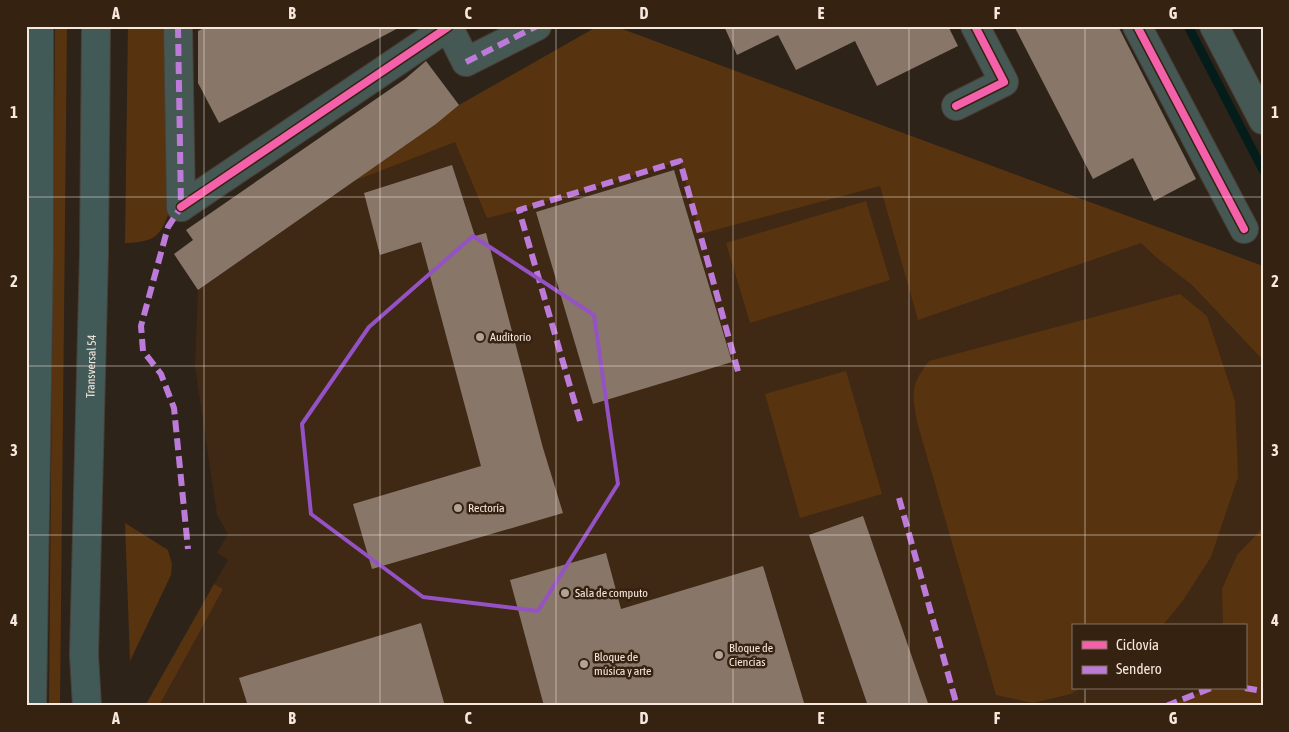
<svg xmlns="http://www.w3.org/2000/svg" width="1289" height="732" font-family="'Asap Condensed',sans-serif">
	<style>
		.built { fill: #3f2814; fill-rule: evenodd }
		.green { fill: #58330f }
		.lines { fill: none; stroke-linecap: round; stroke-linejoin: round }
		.stream { stroke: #041d1a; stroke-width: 9 }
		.building { fill: #887769 }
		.minor-casing { stroke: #483f36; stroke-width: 30 }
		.primary-casing { stroke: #483f36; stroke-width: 30 }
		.minor { stroke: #465853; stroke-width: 28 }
		.primary { stroke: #425a57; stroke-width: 28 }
		.quiet { stroke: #bd7bd9; stroke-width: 6; stroke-dasharray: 12 6; stroke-linecap: butt }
		.cycleway-casing { stroke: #362211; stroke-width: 11 }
		.cycleway { stroke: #f560ab; stroke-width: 8 }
		.marked { fill: none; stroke: #9452c5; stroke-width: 4; stroke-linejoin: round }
		.grid { fill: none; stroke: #f6e8dd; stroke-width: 1; stroke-opacity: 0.55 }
		.poi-dot { fill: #b0a398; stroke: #362211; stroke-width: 2 }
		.labels { text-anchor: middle; stroke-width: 5; stroke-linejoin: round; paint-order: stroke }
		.poi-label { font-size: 12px; fill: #f6e8dd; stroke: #362211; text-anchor: start }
		.street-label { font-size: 12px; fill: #f6e8dd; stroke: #362211 }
		.neatline { fill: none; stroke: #f6e8dd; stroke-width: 2 }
		.grid-label { font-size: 16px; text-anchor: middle; font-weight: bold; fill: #f6e8dd }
	</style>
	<rect width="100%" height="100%" fill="#2e2319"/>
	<path class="built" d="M614 26 1263 266V706H159L222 589 214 584 228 560 217 553 228 534 217 515 195 367 198 290 436 124 459 105ZM1073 626H1245V688H1073Z"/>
	<g class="green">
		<path d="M55 26H67L60 706H49Z"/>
		<path d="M128 26H169L172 205C160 235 159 242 125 243Z"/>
		<path d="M598 26H614L1263 266V360L1192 285 1157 258 1141 243 918 320 880 186 700 234 680 161 519 210 487 218 455 142 354 181 436 124 459 105Z"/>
		<path d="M866 201 890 280 750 323 726 243Z"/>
		<path d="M1180 294 1207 316 1235 401 1238 477 1211 557 1182 602 1162 626H1073V688H1080L1071 694 1033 703 996 695 917 422C912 392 910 386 929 361Z"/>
		<path d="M846 371 882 494 800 518 765 394Z"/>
		<path d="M125 523 168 550 172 564 171 575 130 661Z"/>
		<path d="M1263 526V706H1166L1211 688H1245V626H1223L1222 589 1237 555 1258 533Z"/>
		<path d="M214 584 223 589 159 706H145Z"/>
	</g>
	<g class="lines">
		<path class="stream" d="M1188 26 1263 170"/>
	</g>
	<g class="building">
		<path d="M208 26H402L219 123 198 83V31Z"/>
		<path d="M724 26H948L958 46 877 86 855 41 796 70 778 35 737 55Z"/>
		<path d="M1014 26H1118L1196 179 1154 201 1133 158 1093 179Z"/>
		<path d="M426 61 459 105 436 124 198 290 174 254 193 240 186 230 405 79Z"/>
		<path d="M452 165 475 236 486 233 543 448 563 513 372 569 353 504 481 466 421 242 380 255 364 193Z"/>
		<path d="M674 170 732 362 593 404 536 212Z"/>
		<path d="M863 516 929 706H868L809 535Z"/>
		<path d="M606 553 621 609 763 566 805 706H544L510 580Z"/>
		<path d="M421 623 445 706H248L239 678Z"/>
	</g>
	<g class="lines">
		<defs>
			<g id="minor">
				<path d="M178 26 181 207"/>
				<path d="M448 26 466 62 537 26"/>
				<path d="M1137 26 1244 229"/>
				<path d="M1214 26 1263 120"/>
				<path d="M956 106 1004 82 975 26"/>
				<path d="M181 207 448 27"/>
			</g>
			<g id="primary">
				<path d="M32 706 39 252V26"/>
				<path id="s1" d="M87 706 84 655 94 253 96 26"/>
			</g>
		</defs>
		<use href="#minor" class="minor-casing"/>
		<use href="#primary" class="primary-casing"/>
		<use href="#minor" class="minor"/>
		<use href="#primary" class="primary"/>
		<g class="quiet">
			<path d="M178 26 181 207"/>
			<path d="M466 62 537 26"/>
			<path d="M185 205 181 207 168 227 141 326 143 351 161 374 174 408 188 549"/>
			<path d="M580 421 519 210 680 161 739 375"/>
			<path d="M899 498 957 706"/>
			<path d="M1245 688 1263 691"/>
			<path d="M1166 706 1211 688"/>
		</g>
		<defs>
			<g id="cycleway">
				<path d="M1137 26 1244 229"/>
				<path d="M956 106 1004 82 975 26"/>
				<path d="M181 207 448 27"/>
			</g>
		</defs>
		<use href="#cycleway" class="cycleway-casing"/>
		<use href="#cycleway" class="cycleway"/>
	</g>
	<path class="marked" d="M473 236 594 315 618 484 538 611 423 597 311 514 302 424 369 327Z"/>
	<path class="grid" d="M204 26V706M380 26V706M556 26V706M733 26V706M909 26V706M1085 26V626M26 197H1263M26 366H1263M26 535H1263M1085 688V706"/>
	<g class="poi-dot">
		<circle cx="480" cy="337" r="5"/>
		<circle cx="458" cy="508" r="5"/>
		<circle cx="565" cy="593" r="5"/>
		<circle cx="719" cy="655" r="5"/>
		<circle cx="584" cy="664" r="5"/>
	</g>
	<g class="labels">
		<g class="poi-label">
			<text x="490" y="341">Auditorio</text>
			<text x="468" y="512">Rectoría</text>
			<text x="575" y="597">Sala de computo</text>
			<text x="729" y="652">Bloque de<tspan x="729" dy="14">Ciencias</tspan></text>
			<text x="594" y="661">Bloque de<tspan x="594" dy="14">música y arte</tspan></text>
		</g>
		<g class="street-label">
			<text dy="4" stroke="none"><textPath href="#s1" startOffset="340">Transversal 54</textPath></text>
		</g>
	</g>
	<rect width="1289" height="732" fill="none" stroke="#362211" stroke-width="55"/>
	<rect x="1072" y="624" width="175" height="65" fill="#362211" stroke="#837163"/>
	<rect x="1082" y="641" width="25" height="8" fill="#f560ab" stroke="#837163"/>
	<text x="1116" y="650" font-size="15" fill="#f6e8dd">Ciclovía</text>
	<rect x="1082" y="666" width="25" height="8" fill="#bd7bd9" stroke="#837163"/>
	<text x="1116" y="674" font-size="15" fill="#f6e8dd">Sendero</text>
	<rect x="28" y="28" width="1234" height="676" class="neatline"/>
	<g class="grid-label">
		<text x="116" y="19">A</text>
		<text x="292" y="19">B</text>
		<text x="468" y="19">C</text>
		<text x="644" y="19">D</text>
		<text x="821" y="19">E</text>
		<text x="997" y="19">F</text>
		<text x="1173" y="19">G</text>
		<text x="14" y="118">1</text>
		<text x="1275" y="118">1</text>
		<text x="14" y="287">2</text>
		<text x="1275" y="287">2</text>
		<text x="14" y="456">3</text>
		<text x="1275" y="456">3</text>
		<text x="14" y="626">4</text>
		<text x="1275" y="626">4</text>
		<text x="116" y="724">A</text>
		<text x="292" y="724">B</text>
		<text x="468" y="724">C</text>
		<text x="644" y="724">D</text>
		<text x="821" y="724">E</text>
		<text x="997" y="724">F</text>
		<text x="1173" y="724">G</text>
	</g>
</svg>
